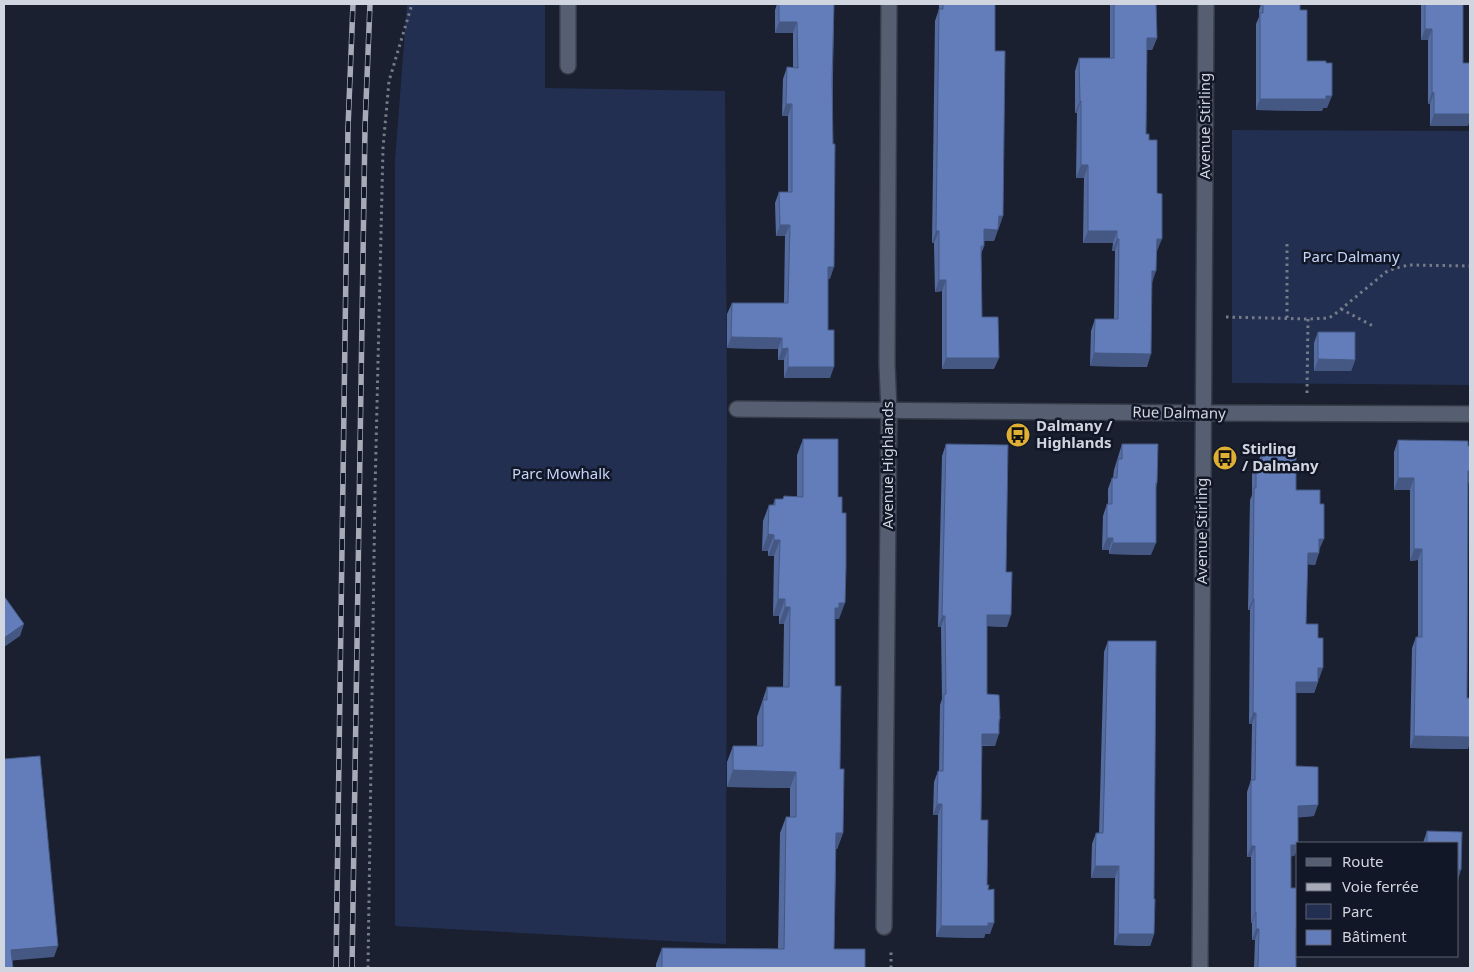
<svg xmlns="http://www.w3.org/2000/svg" width="1474" height="972" font-family="'Noto Sans',sans-serif">
	<style>
		.green { fill: #222f51 }
		.lines { fill: none; stroke-linecap: round; stroke-linejoin: round }
		.minor-casing { stroke: #363b47; stroke-width: 18 }
		.path { stroke: #757b88; stroke-width: 3; stroke-dasharray: 2.5 4; stroke-linecap: butt }
		.minor { stroke: #565f71; stroke-width: 15 }
		.rail-casing { stroke: #a6abb7; stroke-width: 5.5 }
		.rail { stroke: #111726; stroke-width: 4; stroke-dasharray: 11; stroke-linecap: butt }
		.wall { fill: #556ca1 }
		.shaded-wall { fill: #455883 }
		.building { fill: #637dbb; stroke: #455883 }
		.labels { text-anchor: middle; stroke-width: 5; stroke-linejoin: round; paint-order: stroke }
		.street-label { font-size: 15px; fill: #d0d5df; stroke: #111726 }
		.park-label { font-size: 15px; fill: #c5d5f8; stroke: #111726 }
		.poi-label { font-size: 15px; font-weight: bold; fill: #d0d5df; stroke: #111726; text-anchor: start }
	</style>
	<rect width="100%" height="100%" fill="#1a2030"/>
	<g class="green">
		<path d="M407 4H545V88L725 91 727 397 726 944 395 926V161Z"/>
		<path d="M1232 130 1470 131V385L1232 383Z"/>
	</g>
	<g class="lines">
		<defs>
			<g id="minor">
				<path d="M568 66V4"/>
				<path d="M737 409 1203 413 1470 414"/>
				<path d="M884 927 889 411 887 364 889 4"/>
				<path d="M1200 968 1206 4"/>
			</g>
		</defs>
		<use href="#minor" class="minor-casing"/>
		<g class="path">
			<path d="M1341 309 1375 327"/>
			<path d="M1226 317 1308 319 1329 318 1335 314 1386 272 1396 268 1409 265 1470 266"/>
			<path d="M1287 318V242"/>
			<path d="M1307 393 1308 319"/>
			<path d="M368 968 375 491 383 148 389 81 412 4"/>
			<path d="M891 968V952"/>
		</g>
		<use href="#minor" class="minor"/>
		<defs>
			<g id="rail">
				<path d="M336 968 348 128 353 4"/>
				<path d="M352 968 365 127 370 4"/>
			</g>
		</defs>
		<use href="#rail" class="rail-casing"/>
		<use href="#rail" class="rail"/>
	</g>
	<g class="wall">
		<path d="M777 4H834L830 279H828V330L830 378H784V360H778V349L727 348V314L732 303H784L785 236H776L775 203 779 192H788V116H782L783 79 787 67H793V33H775V10Z"/>
		<path d="M939 4H995V51L999 228H998L994 241H984V246L981 254 982 317 994 369H942V291L935 292 934 243H932L935 21 939 9Z"/>
		<path d="M1110 4H1156L1157 38 1152 50H1147L1146 134 1157 251 1152 282 1147 367 1090 366 1091 331 1095 319H1114L1115 251H1112L1113 243H1083L1084 178H1076L1077 113H1075V71L1079 58H1110Z"/>
		<path d="M1261 4H1300V10L1307 61 1327 108H1323L1322 111 1256 110V24L1259 17V10Z"/>
		<path d="M1421 4H1463V63L1468 126H1430V104H1428V40H1421Z"/>
		<path d="M1318 332 1355 360 1351 371H1314V343Z"/>
		<path d="M803 439 839 619H835V686L840 769 843 833 837 849H836L834 949 865 968H656V964L662 948 778 949 780 833 786 817H790V788L727 787V762L733 746H757V717L767 687H783L784 624H779V616H773L774 556H768V551H762L763 521 769 505H773L775 499H783L784 496 797 497V455Z"/>
		<path d="M1398 440 1470 446V483H1468L1467 698 1468 749 1410 748 1412 648 1416 637H1418V560L1410 561V490H1394V452Z"/>
		<path d="M946 444 1006 572 1007 627 987 626V694L1000 719 995 746H982L981 820 987 885 990 934H985L984 938 936 937 938 815H933L934 782 938 771H939L940 705 942 699 941 627H938L942 456Z"/>
		<path d="M1122 444 1157 483 1156 488 1151 555 1109 554V550H1102L1103 516 1107 504H1108V489L1112 478H1113L1114 470Z"/>
		<path d="M1262 451 1296 490 1319 550 1315 565 1307 564 1306 624 1319 679H1318V682L1314 693H1296V766L1314 816 1298 817V847L1294 856H1291V888L1297 940H1296V968H1254L1255 940H1252V923H1251V857H1247V792L1251 780 1252 724H1249L1250 610H1248L1250 500 1252 495V471L1256 460H1259Z"/>
		<path d="M1108 641 1154 899V934L1150 946 1114 945 1115 878H1091L1092 844 1096 833H1099L1104 652Z"/>
		<path d="M1427 831 1458 843H1423Z"/>
	</g>
	<g class="shaded-wall">
		<path d="M779 22H797L793 33H775Z"/>
		<path d="M1425 29H1432L1428 40H1421Z"/>
		<path d="M1147 38H1157L1152 50H1142Z"/>
		<path d="M1432 92 1434 93 1430 104H1428Z"/>
		<path d="M1332 96 1327 108H1323L1322 111 1256 110 1260 99Z"/>
		<path d="M1080 101H1081L1077 113H1075Z"/>
		<path d="M786 104H792L788 116H782Z"/>
		<path d="M1434 114H1470V120L1468 126H1430Z"/>
		<path d="M1081 165H1088L1084 178H1076Z"/>
		<path d="M999 216H1003L999 228H994Z"/>
		<path d="M780 225H790L785 236H776Z"/>
		<path d="M984 229 998 230 994 241H980Z"/>
		<path d="M936 231H939L934 243H932Z"/>
		<path d="M1088 231H1117L1113 243H1083Z"/>
		<path d="M1117 239H1119L1115 251H1112Z"/>
		<path d="M1157 239H1162L1157 251H1152Z"/>
		<path d="M828 267H834L830 279H824Z"/>
		<path d="M1152 271H1156L1152 283Z"/>
		<path d="M939 280H946L942 291 935 292Z"/>
		<path d="M731 337 782 338 778 349 727 348Z"/>
		<path d="M788 348 784 360H778L782 349Z"/>
		<path d="M1094 353 1151 354 1147 367 1090 366Z"/>
		<path d="M946 358H999L994 369H942Z"/>
		<path d="M1318 359 1355 360 1351 371H1314Z"/>
		<path d="M788 367H834L830 378H784Z"/>
		<path d="M1468 471H1470V483H1464Z"/>
		<path d="M1398 478H1414L1410 490H1394Z"/>
		<path d="M768 534 774 535 768 551H762Z"/>
		<path d="M1107 538H1113L1109 550H1102Z"/>
		<path d="M1319 539H1324L1319 550Z"/>
		<path d="M774 540H780L774 556H768Z"/>
		<path d="M1113 543H1156L1151 555 1109 554Z"/>
		<path d="M1414 549H1422L1418 560 1410 561Z"/>
		<path d="M1308 553H1319L1315 565 1304 564Z"/>
		<path d="M778 599H785L779 616H773Z"/>
		<path d="M1253 599H1254L1250 610H1248Z"/>
		<path d="M839 603H845L839 619H834L835 608Z"/>
		<path d="M785 607H790L784 624H779Z"/>
		<path d="M987 615H1011L1007 627 983 626Z"/>
		<path d="M942 616H945L941 627H938Z"/>
		<path d="M24 624 20 636 4 647V638Z"/>
		<path d="M1318 668H1323L1319 679H1314Z"/>
		<path d="M1296 682H1318L1314 693H1292Z"/>
		<path d="M1253 713H1256L1252 724H1249Z"/>
		<path d="M982 734H999L995 746 978 745Z"/>
		<path d="M1414 736 1470 737V743L1468 749 1410 748Z"/>
		<path d="M733 770 796 772 790 788 727 787Z"/>
		<path d="M937 804H942L938 815H933Z"/>
		<path d="M1318 805 1314 816 1294 818 1298 806Z"/>
		<path d="M836 833H843L837 849H830Z"/>
		<path d="M1291 845H1298V847L1294 856 1286 857Z"/>
		<path d="M1251 846H1255L1251 857H1247Z"/>
		<path d="M1095 866H1119L1115 878H1091Z"/>
		<path d="M1458 870H1461L1458 880Z"/>
		<path d="M1255 912H1256L1252 923H1251Z"/>
		<path d="M988 923H994L990 934H985L984 938 936 937 941 926Z"/>
		<path d="M1256 929H1259L1255 940H1252Z"/>
		<path d="M1296 929H1298L1297 940H1292Z"/>
		<path d="M1118 934H1154L1150 946 1114 945Z"/>
		<path d="M58 946 54 957 6 961 11 950Z"/>
	</g>
	<g class="building">
		<path d="M779 4H834L832 80 833 144H835L834 267H828V330H834V367H788V348L782 349V338L731 337 732 303H788L790 225H780L779 192H792V104H786L787 67 798 68 797 22H779Z"/>
		<path d="M943 4H995V51H1005L1003 216H999L998 230 984 229V246H981L982 317H998L999 358H946V280H939V231H936L939 9H943Z"/>
		<path d="M1114 4H1156L1157 38H1147L1146 134H1149V140H1157V193L1162 194V239H1157L1156 271H1152L1151 354 1094 353 1095 319H1118L1119 239H1117V231H1088V165H1081V101H1080L1079 58H1114Z"/>
		<path d="M1263 4H1300V10H1307V61H1326V63H1332V96H1326V99H1260V13H1263Z"/>
		<path d="M1425 4H1463V63H1470V114H1434V93L1432 92V29H1425Z"/>
		<path d="M1318 332H1355V360L1318 359Z"/>
		<path d="M803 439H838V497H842V513H846V566L845 603H839V608H835V686H841L840 769H844L843 833H836L834 949H865V968H662V948L784 949 786 817H796V772L733 770V746H763V700H767V687H789L790 607H785V599H778L780 540H774V535L768 534 769 505H775V499H783L784 496 803 497Z"/>
		<path d="M1398 440 1468 441V446H1470V471H1468L1467 698H1470V737L1414 736 1416 637H1422V549H1414V478H1398Z"/>
		<path d="M946 444 1008 445 1006 572H1012L1011 615H987V694L999 695 1000 719H999V734H982L981 820H988L987 885H989L988 890 994 889V923H988V926H941L942 804H937L938 771H943L944 694H946L945 616H942Z"/>
		<path d="M1122 444H1158L1157 483H1156V543H1113V538H1107V504H1112V478H1117L1118 459H1122Z"/>
		<path d="M1262 451 1296 452V490H1320V504H1324V539H1319V553H1308L1306 624H1318V638H1323V668H1318V682H1296V766L1318 767V805L1298 806V845H1291V888H1298V929H1296V968H1258L1259 929H1256V912H1255V846H1251V780H1255L1256 713H1253L1254 599H1253L1254 488H1256V460H1262Z"/>
		<path d="M4 596 24 624 4 638Z"/>
		<path d="M1108 641H1156L1154 899H1155L1154 934H1118L1119 866H1095L1096 833H1103Z"/>
		<path d="M40 756 58 946 11 950 13 968H4V759Z"/>
		<path d="M1427 831 1462 832 1461 870H1458V843H1427Z"/>
	</g>
	<defs>
		<symbol id="bus-disc" viewBox="-11 -11 22 22"><circle r="9.5" fill="#e0b034" stroke="#111726"/><path d="M-5-6H5V4H4V6H2V4H-2V6H-4V4H-5ZM-3.5-4V0h7V-4ZM-3.5 1.2v1.5H-2V1.2ZM2 1.2v1.5H3.5V1.2Z" fill="#111"/></symbol>
	</defs>
	<g fill-rule="evenodd">
		<use href="#bus-disc" x="1004" y="421" width="28" height="28"/>
		<use href="#bus-disc" x="1211" y="444" width="28" height="28"/>
	</g>
	<g class="labels">
		<g class="street-label">
			<text transform="translate(1205 126) rotate(-90)" y="5">Avenue Stirling</text>
			<text transform="translate(1179 413) rotate(1)" y="5">Rue Dalmany</text>
			<text transform="translate(888 465) rotate(-90)" y="5">Avenue Highlands</text>
			<text transform="translate(1202 531) rotate(-90)" y="5">Avenue Stirling</text>
		</g>
		<g class="park-label">
			<text x="1351" y="262">Parc Dalmany</text>
			<text x="561" y="479">Parc Mowhalk</text>
		</g>
		<g class="poi-label">
			<text x="1036" y="431">Dalmany /<tspan x="1036" dy="17">Highlands</tspan></text>
			<text x="1242" y="454">Stirling<tspan x="1242" dy="17">/ Dalmany</tspan></text>
		</g>
	</g>
	<rect width="1474" height="972" fill="none" stroke="#d0d5df" stroke-width="10"/>
	<rect x="1296" y="842" width="162" height="115" fill="#111726" stroke="#5d6370"/>
	<rect x="1306" y="858" width="25" height="8" fill="#565f71" stroke="#5d6370"/>
	<text x="1342" y="867" font-size="15" fill="#d0d5df">Route</text>
	<rect x="1306" y="883" width="25" height="8" fill="#a6abb7" stroke="#5d6370"/>
	<text x="1342" y="892" font-size="15" fill="#d0d5df">Voie ferrée</text>
	<rect x="1306" y="904" width="25" height="15" fill="#222f51" stroke="#5d6370"/>
	<text x="1342" y="917" font-size="15" fill="#d0d5df">Parc</text>
	<rect x="1306" y="930" width="25" height="15" fill="#637dbb" stroke="#5d6370"/>
	<text x="1342" y="942" font-size="15" fill="#d0d5df">Bâtiment</text>
</svg>
